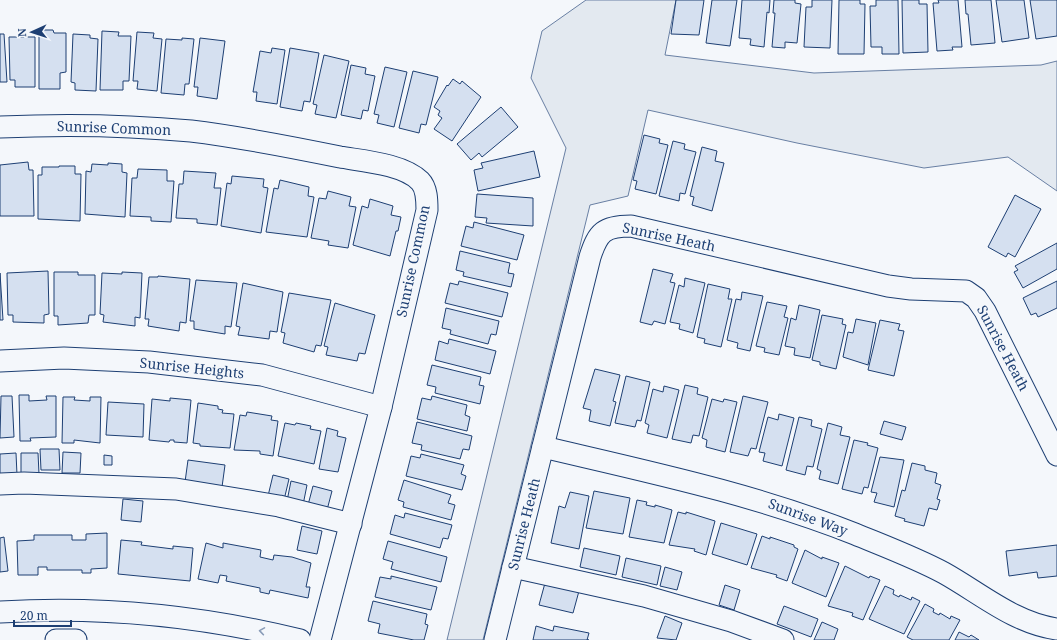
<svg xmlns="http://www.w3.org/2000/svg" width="1057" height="640" font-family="'Noto Serif',serif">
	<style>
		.green { fill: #e3e9f0; stroke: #687fa3 }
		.building { fill: #d5e0f0; stroke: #1d3f73 }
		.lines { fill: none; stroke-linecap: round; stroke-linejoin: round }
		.minor-casing { stroke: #1d3f73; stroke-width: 23 }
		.minor { stroke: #f4f7fb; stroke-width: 21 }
		.oneway { stroke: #889bb7 }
		.labels { text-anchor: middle; stroke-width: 3; stroke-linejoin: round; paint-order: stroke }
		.street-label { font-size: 14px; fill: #1d3f73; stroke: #f4f7fb }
	</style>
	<rect width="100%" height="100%" fill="#f4f7fb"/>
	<path class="green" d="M586 0H676L665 55 814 73 1041 65 1057 61V191L1008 157 924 168 797 143 648 110 628 196 590 205 483 640H447L566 148 531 78 542 31Z"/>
	<g class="building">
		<path d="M676 0H704L699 35 671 34Z"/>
		<path d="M712 0H737L730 46 706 43Z"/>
		<path d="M742 0H770L769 13 767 12 764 47 750 45 751 39 739 38Z"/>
		<path d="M774 0H795V3L801 4 797 43 785 42V48L772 47 775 13H773Z"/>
		<path d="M812 0H832L830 48 804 47 806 7H812Z"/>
		<path d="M839 0H860V4H865L864 54H838Z"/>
		<path d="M876 0H898L899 54H882V47H871L870 6H876Z"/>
		<path d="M902 0H919V4H927L928 52 903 53Z"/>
		<path d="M938 0H958L962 47H952L953 50 937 51 933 3H939Z"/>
		<path d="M965 0H991L995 43 971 45 968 14H966Z"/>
		<path d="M996 0H1024L1029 38 1002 42Z"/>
		<path d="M1030 0H1057V36L1036 39Z"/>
		<path d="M39 30H53L54 33H66V72L60 73V89H39Z"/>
		<path d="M102 31 119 32 118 36H131L129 81H123V90H100Z"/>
		<path d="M137 32 154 33 153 38 162 39 157 91 137 89 138 81H133Z"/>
		<path d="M0 34H4L7 82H0Z"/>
		<path d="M73 34 90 35V38L98 39 96 91 75 90V83L71 82Z"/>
		<path d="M9 37H35V87H15V80H10Z"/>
		<path d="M182 38 194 39 189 84H185L184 95 161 93 166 39 182 40Z"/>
		<path d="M200 38 225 41 217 99 197 96 198 87H194Z"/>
		<path d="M272 48 285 50 277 104 256 101 257 92H253L260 51 271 53Z"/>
		<path d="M290 48 319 53 310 102 304 101 302 111 280 107Z"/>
		<path d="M324 55 349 61 336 118 315 114 317 105 313 104Z"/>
		<path d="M351 65 366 68 365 74 375 76 368 111 363 110 361 119 341 115Z"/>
		<path d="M385 67 407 72 394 127 377 123 379 115 374 114Z"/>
		<path d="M413 71 438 77 426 125 421 124 419 133 399 128Z"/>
		<path d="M453 79 460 84 462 81 481 97 452 141 434 129 442 118 438 115 440 111 434 107 447 85 448 86Z"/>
		<path d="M501 107 518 127 482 157 479 153 471 160 457 144Z"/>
		<path d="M644 135 660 139 659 143 668 145 656 194 635 189 637 181 633 180Z"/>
		<path d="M673 141 685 144 684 149 696 152 685 194 680 193 679 201 659 196Z"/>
		<path d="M702 147 717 151 715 161 724 163 712 211 692 205 694 197 690 196Z"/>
		<path d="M534 151 540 177 478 191 474 170 483 168 481 163Z"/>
		<path d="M28 162 29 170H33L34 216H0V165Z"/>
		<path d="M108 163 122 164V172L127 173 125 217 85 214 86 171 91 172 92 164 108 165Z"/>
		<path d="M59 166H75V174H81L80 221 38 219V175H42V167H59Z"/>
		<path d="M138 169 167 170V181H174L171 222 151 221V217L130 216 132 178H137Z"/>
		<path d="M184 171 216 173 214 188H221L217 225 197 223V219L176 218 179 184H183Z"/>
		<path d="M232 176 264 179 263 187 268 188 261 233 221 226 227 183 231 184Z"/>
		<path d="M280 180 309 187 308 196 314 197 307 237 266 232 274 188 278 189Z"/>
		<path d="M328 191 351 197 349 206 356 207 348 248 328 245 329 241 311 238 319 198 326 199Z"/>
		<path d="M477 194 533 198V226L486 223 487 218 475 217Z"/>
		<path d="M1015 195 1041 209 1015 257 1008 253 1006 257 988 247Z"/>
		<path d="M370 199 393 206 391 215 401 217 398 231H396L390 256 353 245 362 206 368 208Z"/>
		<path d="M474 222 524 235 517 260 461 246 466 226 473 228Z"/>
		<path d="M1057 243V269L1023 288 1014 272 1018 270 1015 266Z"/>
		<path d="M460 251 510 263 508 273 514 274 511 287 463 276 464 272 456 270Z"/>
		<path d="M653 269 673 274 670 282 675 283 665 324 654 321 652 325 640 322Z"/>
		<path d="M48 271 49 314 44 315V323L13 322V315H8L7 273Z"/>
		<path d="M54 272H78V275H95V315H89L88 323 58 325V316H54Z"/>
		<path d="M122 272 142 273 140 318 135 317V326L103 322 104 315 100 314 102 273 122 274Z"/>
		<path d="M0 273 3 320H0Z"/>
		<path d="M158 276 190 279 186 323 180 322 179 331 148 326 149 319H145L149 277H158Z"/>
		<path d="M685 278 705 283 693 333 679 329 680 324 670 322 679 285 684 287Z"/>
		<path d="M196 280 237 283 231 327 225 326V334L194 329V321H190Z"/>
		<path d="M459 281 508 293 502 317 445 303 450 283 458 285Z"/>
		<path d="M1057 281V308L1038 317 1036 313 1031 315 1023 298Z"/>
		<path d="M243 283 283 292 277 332 270 331 269 339 238 335 240 327 236 326Z"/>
		<path d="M708 284 730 289 728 299H732L721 347 704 343 705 339 697 337Z"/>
		<path d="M742 292 763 296 750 351 737 348 738 343 727 340 736 299 741 300Z"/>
		<path d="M289 293 331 300 321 346 316 345 314 352 283 343 285 333 281 332Z"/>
		<path d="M767 302 787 306 784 317 788 318 779 355 764 352 765 348 756 346Z"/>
		<path d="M335 303 375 315 365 354 359 353 357 361 326 355 328 347 324 346Z"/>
		<path d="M799 305 820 310 810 358 794 355 795 348 785 346 791 318 796 320Z"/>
		<path d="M446 308 499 321 496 335 491 334 488 344 450 334 451 330 442 328Z"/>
		<path d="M822 315 843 319 842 324 846 325 836 369 820 365V362L812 360Z"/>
		<path d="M856 319 876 323 868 365 843 357 848 332 853 333Z"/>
		<path d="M880 320 900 324 898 330 904 331 894 376 868 370Z"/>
		<path d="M449 339 496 351 490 374 435 360 439 341 448 344Z"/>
		<path d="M432 365 481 377 479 385 484 386 480 404 435 393 436 387 427 385Z"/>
		<path d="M595 369 620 375 613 401 616 402 610 426 589 421 591 410 583 408Z"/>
		<path d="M626 376 650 382 641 421 637 420 635 427 615 423Z"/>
		<path d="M685 385 698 388 697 394 708 397 699 436 693 435 691 443 672 439Z"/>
		<path d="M664 386 679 390 667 438 647 433 649 425 645 423 653 389 663 392Z"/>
		<path d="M19 395H29V401L47 400 46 396H56V437L30 438 31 441H20Z"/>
		<path d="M1 396H12L14 437 0 438Z"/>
		<path d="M432 396 467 405 465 415 470 417 467 431 417 419 422 398 431 400Z"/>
		<path d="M743 396 768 402 756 449 751 448 748 456 730 452Z"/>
		<path d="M63 397H75L74 400 90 401V397H101L100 443 74 440V443H62Z"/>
		<path d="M170 398 191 400 187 443 174 442V440H170L169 442 149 440 152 399 170 401Z"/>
		<path d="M712 399 723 402 724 399 737 402 725 452 706 447 707 440 702 438Z"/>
		<path d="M108 402 144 404 143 437 106 435Z"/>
		<path d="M198 403 218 406V409L223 410 222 413 234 414 230 448 200 446V444L193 443Z"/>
		<path d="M247 412 272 416 271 420 278 421 273 456 260 454V451L234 450 240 415 246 416Z"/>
		<path d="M779 414 794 418 782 466 763 461 765 453 759 452 768 417 778 420Z"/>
		<path d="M799 417 812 420 811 426 822 429 813 467 807 466 805 475 786 470Z"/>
		<path d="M884 421 906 427 902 440 880 434Z"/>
		<path d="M417 422 472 436 469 450 463 449 460 459 421 450 422 445 412 443Z"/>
		<path d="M285 423 295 425 296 423 311 426 310 429 321 431 314 464 278 456Z"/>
		<path d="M828 423 842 427 840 435 850 437 838 484 819 479 821 471 817 469Z"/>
		<path d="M327 428 338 431 337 436 346 438 338 472 319 469Z"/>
		<path d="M854 440 868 443 867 445 878 448 868 488 864 487 862 494 842 489Z"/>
		<path d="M40 449H59L60 470H41Z"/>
		<path d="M63 452 81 453 80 473H62Z"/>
		<path d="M16 453 17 475 0 476V454Z"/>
		<path d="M21 453H38L39 474H21Z"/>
		<path d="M421 454 464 465 461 474 466 476 462 490 406 476 411 456 420 458Z"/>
		<path d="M104 455 112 456V465H104Z"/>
		<path d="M880 457 904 460 894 507 874 502 877 493 871 492Z"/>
		<path d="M188 460 225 465 222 487 185 482Z"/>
		<path d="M912 463 925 466V470L937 473 935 483 941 485 937 499 940 500 937 510 929 508 924 526 904 521 905 519 895 516 902 490 905 491Z"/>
		<path d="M273 475 289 479 284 500 268 496Z"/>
		<path d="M404 480 451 495 448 503 455 505 451 520 403 507 404 502 398 500Z"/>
		<path d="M291 481 307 485 303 505 287 501Z"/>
		<path d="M313 486 332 491 327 510 308 505Z"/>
		<path d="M594 491 630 498 623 534 586 528Z"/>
		<path d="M570 492 589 496 579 549 551 543 559 506 565 508Z"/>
		<path d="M123 499 143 501 141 522 121 520Z"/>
		<path d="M637 500 647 502 646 505 655 507V505L672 510 664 543 629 537Z"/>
		<path d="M678 512 686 514V512L715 521 706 555 694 551 695 549 669 545Z"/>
		<path d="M405 513 452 525 448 539 443 538 440 548 390 534 395 515 404 518Z"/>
		<path d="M721 523 757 534 747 565 712 554Z"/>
		<path d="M302 526 322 531 317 554 297 550Z"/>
		<path d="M107 533V568L91 569V573H82V570H47V567H38V575H18L17 541 34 540V535H72V540H86V534Z"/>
		<path d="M762 536 770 539V537L794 545V547L798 549 787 581 776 577 777 575 751 568Z"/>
		<path d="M4 537 8 571 0 572V538Z"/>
		<path d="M121 540 142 542 141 545 173 549V546L193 548 190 581 118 574Z"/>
		<path d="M388 541 447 557 441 582 391 569 393 562 383 559Z"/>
		<path d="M206 543 223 548V543L261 550 260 557 273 560 274 555 292 557 311 563 306 587H310L308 598 270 590 269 594 260 592V588L226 581 227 576 220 575 218 583 198 579Z"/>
		<path d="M1057 545V576L1038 578 1037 572 1009 576 1006 551Z"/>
		<path d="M584 548 620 556 616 575 580 567Z"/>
		<path d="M805 550 822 559V557L839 563 826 597 792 583Z"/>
		<path d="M626 558 661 566 657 585 622 577Z"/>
		<path d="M845 566 869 578 870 576 880 580 863 620 852 616 853 613 828 606Z"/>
		<path d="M665 567 682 572 677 590 660 586Z"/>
		<path d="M391 576 437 587 431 610 375 597 380 577 391 579Z"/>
		<path d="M545 583 579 591 573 613 539 605Z"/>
		<path d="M725 585 740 590 734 610 719 605Z"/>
		<path d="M885 586 894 590 893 594 899 597 900 595 911 600 912 597 920 601 904 634 869 619Z"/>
		<path d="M373 601 427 614 425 624 428 625 424 640H414L378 633 380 624 368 621Z"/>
		<path d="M925 604 934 609 933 612 939 615 940 613 950 619 951 616 960 620 949 640H913L907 637Z"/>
		<path d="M784 606 818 619 811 637 777 624Z"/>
		<path d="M665 616 682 623 676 640 657 638Z"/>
		<path d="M822 622 838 629 834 640H814Z"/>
		<path d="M536 626 553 631 554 626 589 633 587 640H589H533Z"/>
		<path d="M959 632 969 637 971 635 979 640H955Z"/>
	</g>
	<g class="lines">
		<defs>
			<g id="minor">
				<path d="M0 127C64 124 127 125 191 131 241 137 291 147 340 157 363 161 403 164 420 181 427 188 427 201 427 210L381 407 320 640"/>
				<path d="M0 361 64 358 149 362 262 375 381 407"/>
				<path d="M543 447C649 472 754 494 855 534 884 546 916 558 944 573 980 593 1014 623 1057 629"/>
				<path d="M0 484 24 483 176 489 279 506 351 524"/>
				<path d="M513 567 644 596 731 621 783 640"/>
				<path d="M0 612C99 606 203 616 300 640"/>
				<path d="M56 640H76"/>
				<path d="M495 640 590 257C598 232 604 226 631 226L888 286 911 289 966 291 976 298 985 311 1057 455"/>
			</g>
		</defs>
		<use href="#minor" class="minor-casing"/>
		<use href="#minor" class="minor"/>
	</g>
	<defs><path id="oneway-chevron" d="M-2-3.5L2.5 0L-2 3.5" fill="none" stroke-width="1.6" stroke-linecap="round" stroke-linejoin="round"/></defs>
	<use class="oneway" href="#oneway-chevron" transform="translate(262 631) rotate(-171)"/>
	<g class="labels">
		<g class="street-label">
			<text transform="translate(114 128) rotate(2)" y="5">Sunrise Common</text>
			<text transform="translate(669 237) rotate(12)" y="5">Sunrise Heath</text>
			<text transform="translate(413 261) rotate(-78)" y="5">Sunrise Common</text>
			<text transform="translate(1003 348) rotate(62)" y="5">Sunrise Heath</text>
			<text transform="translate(192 368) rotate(6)" y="5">Sunrise Heights</text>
			<text transform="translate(808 517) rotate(20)" y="5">Sunrise Way</text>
			<text transform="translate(524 524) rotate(-76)" y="5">Sunrise Heath</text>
		</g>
	</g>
	<g transform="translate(32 32) rotate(267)" stroke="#f4f7fb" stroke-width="3" paint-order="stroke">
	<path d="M0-3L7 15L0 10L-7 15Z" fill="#1d3f73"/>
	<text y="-6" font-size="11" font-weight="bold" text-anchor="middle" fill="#1d3f73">N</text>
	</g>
	<path d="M14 620v6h57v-6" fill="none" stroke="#1d3f73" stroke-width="2"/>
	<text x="20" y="620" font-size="12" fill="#1d3f73" stroke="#f4f7fb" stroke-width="3" paint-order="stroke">20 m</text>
</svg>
